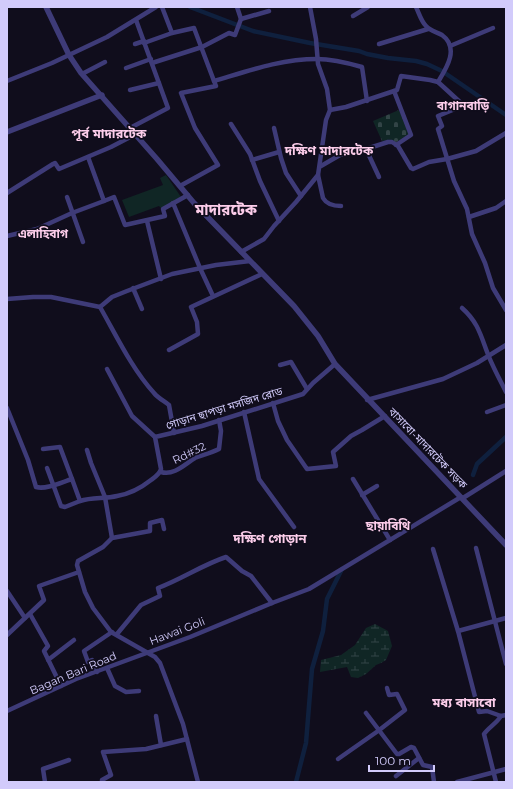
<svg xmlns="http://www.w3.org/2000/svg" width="513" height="789" font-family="Montserrat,'Noto Sans Bengali',sans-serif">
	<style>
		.green { fill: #102625 }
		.wetland { fill: url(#wetland-marsh) }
		.cemetery { fill: url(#cemetery-stones) }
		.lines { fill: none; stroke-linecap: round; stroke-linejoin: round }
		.canal { stroke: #0f203e; stroke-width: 4.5 }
		.minor { stroke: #3e3b78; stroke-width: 4.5 }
		.tertiary { stroke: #3e3b78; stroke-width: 5.5 }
		.labels { text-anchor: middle; stroke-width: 3.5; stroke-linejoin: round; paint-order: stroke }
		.street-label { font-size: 11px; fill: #d2cbfb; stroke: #100d1c }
		.neighbourhood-label { font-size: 12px; font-weight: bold; fill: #fccdea; stroke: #100d1c }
		.quarter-label { font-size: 13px; font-weight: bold; fill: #fccdea; stroke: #100d1c }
		.district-label { font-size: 15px; font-weight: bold; fill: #fccdea; stroke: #100d1c }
	</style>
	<defs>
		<pattern id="wetland-marsh" width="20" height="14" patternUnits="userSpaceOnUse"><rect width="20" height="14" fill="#102625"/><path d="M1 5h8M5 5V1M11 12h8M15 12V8" fill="none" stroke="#324446"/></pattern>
		<pattern id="cemetery-stones" width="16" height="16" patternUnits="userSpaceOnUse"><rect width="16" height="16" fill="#102625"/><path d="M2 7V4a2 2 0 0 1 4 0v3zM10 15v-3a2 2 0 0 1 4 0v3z" fill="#324446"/></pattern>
	</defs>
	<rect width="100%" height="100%" fill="#100d1c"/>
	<path class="green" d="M166 175 181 197 161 208 159 206 129 217 122 200 163 185 160 178Z"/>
	<path class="wetland" d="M375 624 388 631 392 646 386 660 381 663 376 665 366 674 358 678 351 677 347 667 320 672 321 660 341 655 355 645 366 628Z"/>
	<path class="cemetery" d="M399 110 410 135 396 142 389 140 382 141 373 121Z"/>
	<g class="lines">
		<g class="canal">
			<path d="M190 7 253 31 310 43 359 51 367 54 388 58 416 61 427 64 442 71 506 115"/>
			<path d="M473 475 477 464 506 437"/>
			<path d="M296 782 306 743 312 669 323 631 327 599 342 569"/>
		</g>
		<g class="minor">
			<path d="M416 7C419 13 421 21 426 26 430 31 437 32 442 35 460 48 446 69 438 82L461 103 455 109 438 116 442 126 438 129 454 181 467 209 472 234 485 263 493 288 506 310"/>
			<path d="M353 16 368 7"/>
			<path d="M241 19 269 11"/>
			<path d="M172 33 194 28 214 81"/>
			<path d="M144 43 172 33 162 7"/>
			<path d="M135 44 144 41"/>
			<path d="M379 44 428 29"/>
			<path d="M450 46 493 28"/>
			<path d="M152 63 202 47 229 33 235 35 241 19 237 7"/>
			<path d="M126 68 151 59"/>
			<path d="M82 74 105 62"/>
			<path d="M7 81 52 63 107 37 156 7"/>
			<path d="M130 90 159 83"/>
			<path d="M394 91 411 135 396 145"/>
			<path d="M330 110 346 107 397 90 401 76 430 80 438 82"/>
			<path d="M231 124 250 154 260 181 279 221"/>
			<path d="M130 128 168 108 136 20"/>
			<path d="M274 128 281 158 286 173 301 196"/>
			<path d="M366 149 379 177"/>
			<path d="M88 157 104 201 114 197 125 225 165 216 163 209 188 195"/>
			<path d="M252 160 279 152"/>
			<path d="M321 166 340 155 357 150 366 149 388 142H392L398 146 411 168 413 169 429 162 447 159 476 151 506 133"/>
			<path d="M318 175 323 198C327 205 334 206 341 206"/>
			<path d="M180 186 218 165 195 128 181 93 216 86 214 81C248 71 281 59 317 59 332 59 348 63 362 67L367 101"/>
			<path d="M7 193 53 164 55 163 59 169 111 147 136 134"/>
			<path d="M67 197 83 242"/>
			<path d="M173 203 200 268 213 296"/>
			<path d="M469 217 496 208 506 201"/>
			<path d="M147 221 161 279"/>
			<path d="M7 236 37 229 72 213 104 201"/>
			<path d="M241 252 264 239 274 226 296 202 318 175 326 120 330 110 327 89 318 64 316 39 310 7"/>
			<path d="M133 288 142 309"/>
			<path d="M7 299 33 297H51L100 307 112 297 127 291 172 274 216 265 250 261"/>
			<path d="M100 307C116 335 132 369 154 393 158 398 164 401 169 405L174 433"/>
			<path d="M462 308C479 323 481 337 489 357 494 369 500 380 506 392"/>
			<path d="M169 350 198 334 197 322 191 307 262 274"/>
			<path d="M280 365 291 362 307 389"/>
			<path d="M107 369 132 416 155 437"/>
			<path d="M367 400 443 379 477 363 506 345"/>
			<path d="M273 403 278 421 287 440 307 469 336 466 333 452 351 436 362 430 385 416"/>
			<path d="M7 408 28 460 36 487C46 490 62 482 72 479L80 501C92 497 105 499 117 496 129 494 141 488 151 480 155 477 160 474 161 469L155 437 202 426 303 394 313 383 335 364"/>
			<path d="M244 412 259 479 294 527"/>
			<path d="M487 412 506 405"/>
			<path d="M43 449 60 447 72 479"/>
			<path d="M87 450 91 463 105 497 112 538"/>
			<path d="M47 468 61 506 65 507 80 501"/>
			<path d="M161 472C174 476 185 464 195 458 203 455 211 453 219 449L221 431 219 420"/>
			<path d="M353 479 390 540"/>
			<path d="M362 495 377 486"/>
			<path d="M463 498 506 471"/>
			<path d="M164 529 162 520 150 523V531L112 538 103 547 78 561 77 565 85 592 93 608 111 632 155 657 160 663 183 724 198 782"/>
			<path d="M476 548 506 664"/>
			<path d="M433 549 458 631 479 712 487 711 501 716"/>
			<path d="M7 591 25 618"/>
			<path d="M30 614 48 646 44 651 61 686"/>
			<path d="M458 631 506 618"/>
			<path d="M117 634 141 605 160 596 158 588C182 579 202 565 226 557L242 571 251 576 272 603"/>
			<path d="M7 635 44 600 39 586 79 572"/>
			<path d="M48 660 74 640"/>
			<path d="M107 668 115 686 126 692 139 691"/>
			<path d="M97 672 92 660 88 662 84 651 112 632"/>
			<path d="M7 711 76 679 190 637 272 603 309 589 461 497"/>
			<path d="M366 713 397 754H399L411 747 414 748 423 765 432 767 434 782"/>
			<path d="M156 716 161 745"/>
			<path d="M338 759 378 731 405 710 397 694 389 695 387 688"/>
			<path d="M396 776 419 758"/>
			<path d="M45 782 43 769 69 760"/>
			<path d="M102 782V780L111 775 103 752 146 749 187 739"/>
			<path d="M457 782 506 769"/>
			<path d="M496 782 484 734C489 727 497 723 501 716L506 715"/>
		</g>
		<g class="tertiary">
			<path d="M46 7 69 55 81 73 157 159 194 203 294 306 318 336 335 364 506 545"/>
			<path d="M7 132 102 95"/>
		</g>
	</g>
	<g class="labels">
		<g class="street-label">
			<text transform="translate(224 408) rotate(-17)" y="4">গোড়ান ছাপড়া মসজিদ রোড</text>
			<text transform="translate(428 448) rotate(46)" y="4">বাসাবো-মাদারটেক সড়ক</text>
			<text transform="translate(189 453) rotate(-26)" y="4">Rd#32</text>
			<text transform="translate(177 631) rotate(-21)" y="4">Hawai Goli</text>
			<text transform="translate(73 673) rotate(-23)" y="4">Bagan Bari Road</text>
		</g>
		<g class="neighbourhood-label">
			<text x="463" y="110">বাগানবাড়ি</text>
			<text x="43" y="238">এলাহিবাগ</text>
			<text x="388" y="530">ছায়াবিথি</text>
		</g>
		<g class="quarter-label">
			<text x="109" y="138">পূর্ব মাদারটেক</text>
			<text x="329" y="155">দক্ষিণ মাদারটেক</text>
			<text x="270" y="543">দক্ষিণ গোড়ান</text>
			<text x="464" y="707">মধ্য বাসাবো</text>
		</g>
		<g class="district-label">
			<text x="226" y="215">মাদারটেক</text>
		</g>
	</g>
	<rect width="513" height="789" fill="none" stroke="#d2cbfb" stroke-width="16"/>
	<path d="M369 765v6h65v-6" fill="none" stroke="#d2cbfb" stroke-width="2"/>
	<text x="375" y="765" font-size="12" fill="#d2cbfb" stroke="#100d1c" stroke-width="3" paint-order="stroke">100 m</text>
</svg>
